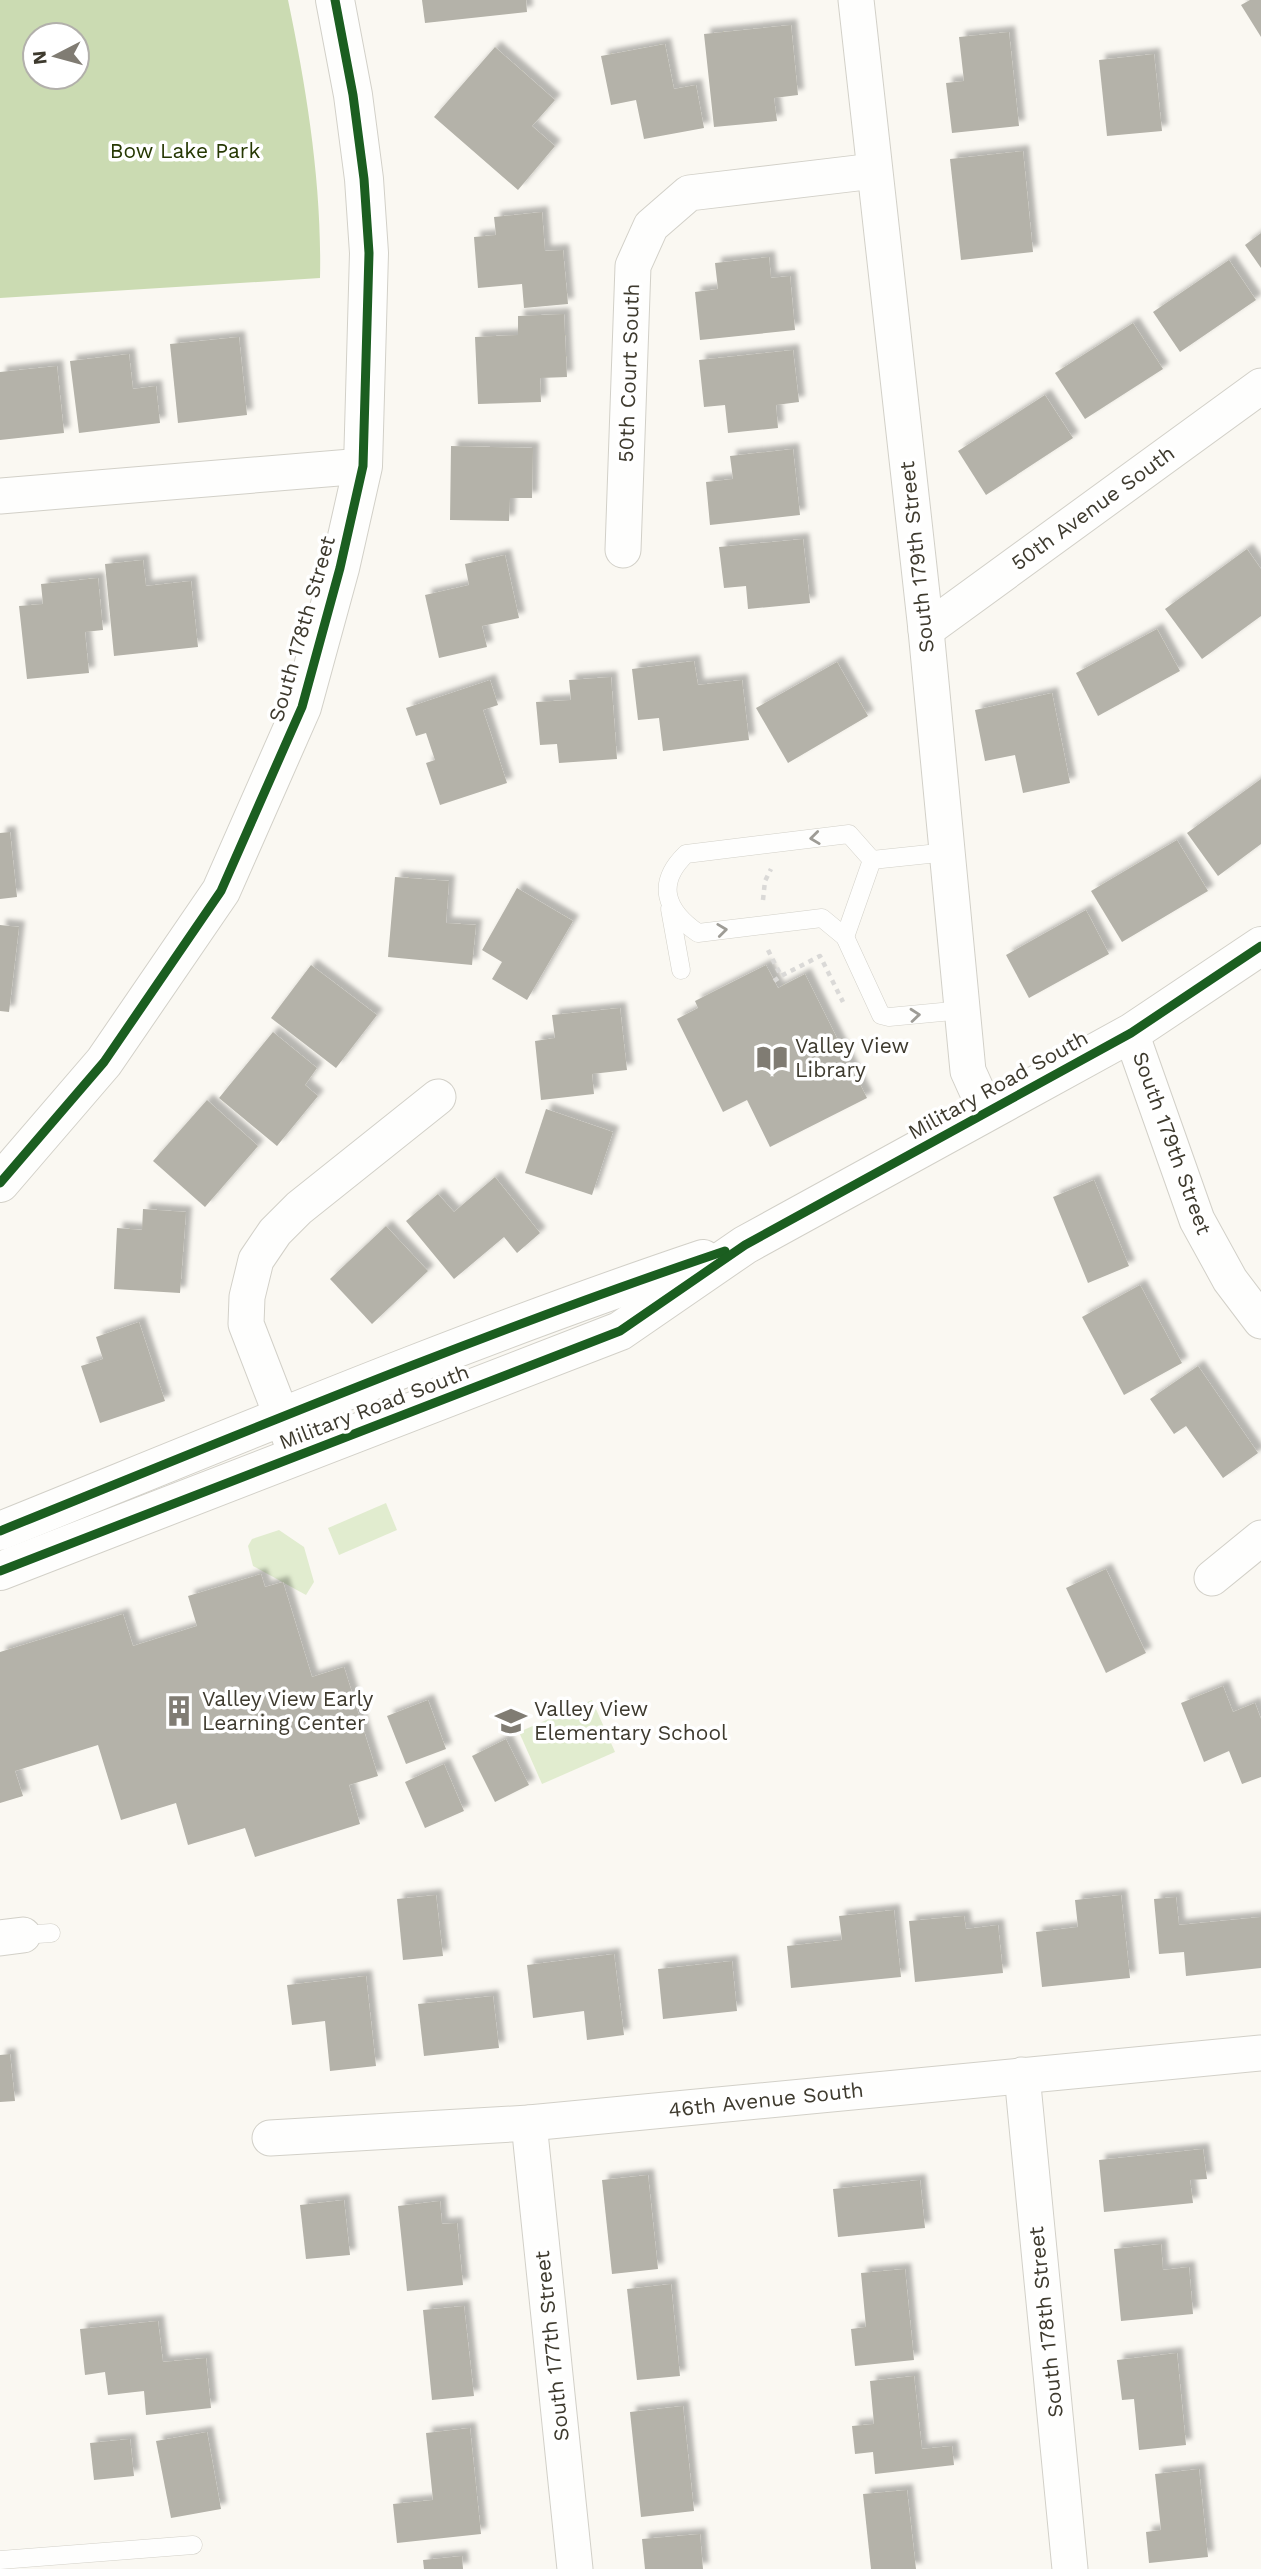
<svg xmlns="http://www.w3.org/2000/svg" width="1261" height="2569" font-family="'Work Sans',sans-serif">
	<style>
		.green { fill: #e1eccf }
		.forest { fill: #cbdbb2; fill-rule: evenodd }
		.building { fill: #b4b2a9; filter: url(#shadow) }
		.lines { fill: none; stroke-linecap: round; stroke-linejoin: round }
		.lane-casing { stroke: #d2d0c8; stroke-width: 19 }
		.street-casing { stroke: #d2d0c8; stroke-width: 37 }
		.secondary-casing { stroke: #d2d0c8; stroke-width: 40 }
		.path { stroke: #dad9d7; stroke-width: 4.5; stroke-dasharray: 5 5; stroke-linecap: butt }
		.lane { stroke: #fefefd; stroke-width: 18 }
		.street { stroke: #fefefd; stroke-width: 35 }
		.secondary { stroke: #fefefd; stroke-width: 38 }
		.cycleway-casing { stroke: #fff; stroke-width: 13 }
		.cycleway { stroke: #1b5e20; stroke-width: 9 }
		.oneway { stroke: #9e9c96 }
		.labels { text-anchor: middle; stroke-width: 7; stroke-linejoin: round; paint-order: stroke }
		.park-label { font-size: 21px; fill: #263803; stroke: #fff }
		.street-label { font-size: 21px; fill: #3e3a2e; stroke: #fff }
		.poi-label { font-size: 21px; fill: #3e3a2e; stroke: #fff; text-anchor: start }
	</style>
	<defs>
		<filter id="shadow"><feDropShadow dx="6" dy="-6" stdDeviation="2" flood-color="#0004"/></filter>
	</defs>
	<rect width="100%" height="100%" fill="#faf8f2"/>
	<g class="green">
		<path d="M386 1503 397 1530 339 1555 328 1528Z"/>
		<path d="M279 1530 304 1547 314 1582 306 1595 253 1566 248 1546 252 1539Z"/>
		<path d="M592 1700 615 1752 542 1784 519 1732Z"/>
	</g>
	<path class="forest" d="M0 0H288C307 91 322 185 320 278L0 298ZM35 35H77V77H35Z"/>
	<g class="building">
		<path d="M422 0H526L527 12 425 23Z"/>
		<path d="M1250 0H1261V37L1241 5Z"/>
		<path d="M791 25 798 95 774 98 777 121 714 127 704 34Z"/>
		<path d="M1009 32 1019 126 952 133 946 83 964 81 959 37Z"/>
		<path d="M665 44 674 89 696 85 704 128 644 139 636 100 611 105 601 56Z"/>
		<path d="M495 47 555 100 532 126 555 146 518 190 434 117Z"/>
		<path d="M1154 54 1162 131 1107 136 1099 60Z"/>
		<path d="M1023 151 1033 252 961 260 950 159Z"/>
		<path d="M542 212 545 251 563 250 568 304 524 308 522 284 478 288 474 237 496 235 494 217Z"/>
		<path d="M1261 233V268L1245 245Z"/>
		<path d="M769 257 771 278 790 276 795 330 700 340 695 292 718 289 715 263Z"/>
		<path d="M1229 260 1256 300 1180 352 1153 312Z"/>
		<path d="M564 314 567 377 540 378 541 402 478 404 475 337 518 335V316Z"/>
		<path d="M1133 323 1163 369 1085 419 1055 373Z"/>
		<path d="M239 337 247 415 178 423 170 344Z"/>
		<path d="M793 350 799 402 776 405 778 428 728 433 725 405 704 407 699 360Z"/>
		<path d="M129 354 133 389 156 386 160 423 79 433 70 361Z"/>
		<path d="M57 366 64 433 0 440V372Z"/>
		<path d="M1045 395 1073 438 986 495 958 451Z"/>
		<path d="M451 446 533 448 532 498H510L509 521 450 520Z"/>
		<path d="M793 449 800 515 710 525 706 482 733 479 730 456Z"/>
		<path d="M803 539 810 603 748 609 746 586 724 588 719 547Z"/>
		<path d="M1247 549 1261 569V616L1202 659 1165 609Z"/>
		<path d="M505 555 519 618 482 626 487 647 439 658 425 595 469 585 465 564Z"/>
		<path d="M143 560 146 586 191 581 198 647 114 656 105 564Z"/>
		<path d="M98 578 103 630 85 632 89 673 27 679 19 606 43 604 41 584Z"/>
		<path d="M1157 629 1180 671 1098 716 1076 673Z"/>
		<path d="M694 661 698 685 742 680 749 740 663 751 659 718 638 720 632 669Z"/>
		<path d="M837 662 868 716 788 763 756 708Z"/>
		<path d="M611 677 617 759 559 763 557 744 540 745 536 702 571 700 569 680Z"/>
		<path d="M490 680 498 705 483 710 507 783 440 805 426 763 435 760 426 733 416 736 406 708Z"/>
		<path d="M1052 693 1070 783 1023 793 1015 755 985 761 975 710Z"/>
		<path d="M1261 779V844L1218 876 1187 833Z"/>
		<path d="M10 832 17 897 0 899V833Z"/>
		<path d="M1177 840 1208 891 1122 942 1091 891Z"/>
		<path d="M395 877 449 881 446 923 476 925 472 965 388 957Z"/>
		<path d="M517 888 573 921 527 1000 492 979 502 962 482 950Z"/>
		<path d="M1086 910 1109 954 1029 998 1006 955Z"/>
		<path d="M0 925 19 927 9 1012 0 1011Z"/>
		<path d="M311 965 377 1015 336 1068 271 1018Z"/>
		<path d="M766 965 778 988 805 974 867 1098 770 1147 747 1100 723 1112 677 1019 698 1008 695 1001Z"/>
		<path d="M620 1008 627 1070 592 1074 594 1094 541 1100 535 1041 555 1038 552 1015Z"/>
		<path d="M273 1032 317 1068 305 1085 318 1096 277 1146 219 1098Z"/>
		<path d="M207 1100 258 1146 205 1207 153 1161Z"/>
		<path d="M546 1109 613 1132 592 1195 525 1173Z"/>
		<path d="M495 1177 540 1233 517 1253 504 1237 454 1279 406 1221 438 1194 454 1212Z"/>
		<path d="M1094 1180 1129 1266 1088 1283 1053 1197Z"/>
		<path d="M143 1209 186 1212 180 1293 114 1289 117 1228 142 1230Z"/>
		<path d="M386 1226 428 1271 372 1324 330 1279Z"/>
		<path d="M1140 1285 1182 1363 1124 1395 1082 1317Z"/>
		<path d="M139 1322 165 1401 100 1423 81 1366 103 1359 96 1337Z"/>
		<path d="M1198 1366 1258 1453 1223 1478 1186 1426 1174 1434 1150 1399Z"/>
		<path d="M1106 1569 1146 1653 1106 1673 1066 1588Z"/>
		<path d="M261 1574 265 1587 283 1582 312 1677 344 1667 378 1776 349 1785 360 1824 255 1857 245 1828 188 1845 176 1803 121 1820 98 1745 15 1771 23 1796 0 1803V1652L123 1614 133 1646 197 1626 188 1596Z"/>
		<path d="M1223 1686 1233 1712 1255 1703 1261 1719V1777L1242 1784 1229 1751 1204 1762 1181 1703Z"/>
		<path d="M428 1700 446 1749 406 1764 387 1716Z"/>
		<path d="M506 1739 529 1785 495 1802 472 1756Z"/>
		<path d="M444 1764 464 1811 425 1828 405 1782Z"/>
		<path d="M436 1895 443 1956 403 1960 397 1899Z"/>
		<path d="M1121 1895 1130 1978 1042 1987 1036 1932 1078 1927 1075 1900Z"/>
		<path d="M1176 1897 1179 1925 1261 1917V1968L1186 1976 1184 1952 1159 1954 1154 1899Z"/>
		<path d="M894 1910 901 1977 791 1988 787 1946 842 1940 839 1916Z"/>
		<path d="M964 1916 966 1929 998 1925 1003 1973 915 1982 909 1921Z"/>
		<path d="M614 1954 624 2035 587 2040 584 2011 533 2018 527 1965Z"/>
		<path d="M732 1961 737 2011 663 2019 658 1969Z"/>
		<path d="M366 1976 376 2066 330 2071 325 2021 292 2025 287 1985Z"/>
		<path d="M493 1996 499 2048 424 2056 418 2004Z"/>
		<path d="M10 2054 15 2101 0 2102V2055Z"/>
		<path d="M1203 2149 1207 2179 1190 2180 1193 2203 1104 2212 1099 2160Z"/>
		<path d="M648 2175 658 2269 612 2274 602 2180Z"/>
		<path d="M920 2180 925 2228 838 2237 833 2189Z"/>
		<path d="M344 2200 350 2255 306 2259 300 2205Z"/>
		<path d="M440 2201 442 2224 457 2223 463 2285 407 2291 398 2206Z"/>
		<path d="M1161 2244 1163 2270 1189 2267 1193 2314 1121 2321 1114 2249Z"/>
		<path d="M905 2269 914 2360 855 2366 851 2329 866 2327 861 2273Z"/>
		<path d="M671 2284 680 2376 637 2380 627 2289Z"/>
		<path d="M464 2306 474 2396 432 2400 423 2310Z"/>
		<path d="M158 2321 163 2362 206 2358 211 2408 146 2415 144 2391 108 2395 105 2372 85 2375 80 2329Z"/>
		<path d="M1177 2353 1186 2445 1139 2450 1134 2399 1122 2400 1117 2360Z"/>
		<path d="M914 2376 922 2449 952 2446 954 2465 875 2474 873 2452 855 2454 852 2426 874 2424 870 2381Z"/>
		<path d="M683 2406 694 2511 641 2517 630 2412Z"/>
		<path d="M470 2428 481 2534 397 2543 393 2504 433 2500 426 2433Z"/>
		<path d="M207 2432 221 2509 171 2518 156 2441Z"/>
		<path d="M130 2439 134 2476 94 2480 90 2443Z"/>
		<path d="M1199 2469 1208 2557 1149 2563 1146 2532 1161 2530 1155 2474Z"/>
		<path d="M907 2490 916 2569H871L863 2494Z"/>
		<path d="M700 2534 703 2569H645L642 2539Z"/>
		<path d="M462 2556 463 2569H424L423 2560Z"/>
	</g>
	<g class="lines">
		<defs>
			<g id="lane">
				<path d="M872 860 849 834 686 854C655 884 666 911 698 933L822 918 845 937 881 1015 889 1017 963 1010"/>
				<path d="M670 909 681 970"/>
				<path d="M845 937 872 860 948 852"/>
				<path d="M23 1935 51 1933"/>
				<path d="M0 2560 193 2545"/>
			</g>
			<g id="street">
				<path d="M856 0 926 630 968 1071 986 1111"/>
				<path d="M0 496 363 466"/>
				<path d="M623 550 633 266 651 226 689 193 874 171"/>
				<path d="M926 630 1261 386"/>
				<path d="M1131 1033 1197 1220 1230 1280 1261 1321"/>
				<path d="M297 1456 246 1324 247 1297 256 1260 275 1232 299 1208 438 1097"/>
				<path d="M1212 1578 1261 1538"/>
				<path d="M0 1938 23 1935"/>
				<path d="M1022 2075 1070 2569"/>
				<path d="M529 2123 575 2569"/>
				<path d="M270 2138 529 2123 1261 2053"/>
			</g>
			<g id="secondary">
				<path d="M0 1183 104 1062 221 891 302 707 340 568 363 466 369 253 364 179 353 95 335 0"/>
				<path d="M0 1531C233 1437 465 1339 703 1259"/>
				<path d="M0 1571 620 1331 745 1245 1131 1033 1261 946"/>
			</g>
		</defs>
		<use href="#lane" class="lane-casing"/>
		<use href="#street" class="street-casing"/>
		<use href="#secondary" class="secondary-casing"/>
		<g class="path">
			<path d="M763 900 765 881 771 869"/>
			<path d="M768 950 781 976 820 956 843 1002"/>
			<path d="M774 981 781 976"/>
		</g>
		<use href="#lane" class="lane"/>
		<use href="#street" class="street"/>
		<use href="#secondary" class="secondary"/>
		<defs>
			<g id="cycleway">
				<path d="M0 1183 104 1062 221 891 302 707 340 568 363 466 369 253 364 179 353 95 335 0"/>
				<path d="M0 1531C240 1434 479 1334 725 1251"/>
				<path d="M0 1571 620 1331 745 1245 1131 1033 1261 946"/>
			</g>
		</defs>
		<use href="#cycleway" class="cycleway-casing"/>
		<use href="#cycleway" class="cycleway"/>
	</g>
	<defs><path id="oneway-chevron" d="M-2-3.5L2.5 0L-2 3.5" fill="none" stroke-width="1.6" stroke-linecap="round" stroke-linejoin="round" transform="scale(1.75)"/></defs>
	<g class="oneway">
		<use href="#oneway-chevron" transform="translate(815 838) rotate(173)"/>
		<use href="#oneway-chevron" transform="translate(722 930) rotate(-7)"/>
		<use href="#oneway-chevron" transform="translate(915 1015) rotate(-5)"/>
	</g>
	<defs>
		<symbol id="library-bare" viewBox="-9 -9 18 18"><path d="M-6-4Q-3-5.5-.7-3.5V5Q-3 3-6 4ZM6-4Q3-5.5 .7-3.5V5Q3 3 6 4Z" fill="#807c73" stroke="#fff" stroke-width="2.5" paint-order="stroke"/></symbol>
		<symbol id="building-bare" viewBox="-9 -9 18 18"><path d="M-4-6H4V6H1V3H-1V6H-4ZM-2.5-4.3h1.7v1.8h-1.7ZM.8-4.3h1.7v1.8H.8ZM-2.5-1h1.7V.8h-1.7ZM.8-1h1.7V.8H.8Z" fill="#807c73" stroke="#fff" stroke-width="2.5" paint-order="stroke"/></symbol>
		<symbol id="school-bare" viewBox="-9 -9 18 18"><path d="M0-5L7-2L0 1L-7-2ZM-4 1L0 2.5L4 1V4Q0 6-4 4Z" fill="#807c73" stroke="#fff" stroke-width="2.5" paint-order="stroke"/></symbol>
	</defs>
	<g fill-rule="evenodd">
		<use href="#library-bare" x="750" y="1036" width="44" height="44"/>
		<use href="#building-bare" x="157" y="1689" width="44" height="44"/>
		<use href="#school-bare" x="489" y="1699" width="44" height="44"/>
	</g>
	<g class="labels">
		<g class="park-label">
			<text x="185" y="158">Bow Lake Park</text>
		</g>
		<g class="street-label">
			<text transform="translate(629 373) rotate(-88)" y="7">50th Court South</text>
			<text transform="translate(1093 508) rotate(-36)" y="7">50th Avenue South</text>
			<text transform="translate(917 557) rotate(-96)" y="7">South 179th Street</text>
			<text transform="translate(302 629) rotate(-74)" y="7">South 178th Street</text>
			<text transform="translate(998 1085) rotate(-29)" y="7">Military Road South</text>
			<text transform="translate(1172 1143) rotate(70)" y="7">South 179th Street</text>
			<text transform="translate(374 1407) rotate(-21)" y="7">Military Road South</text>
			<text transform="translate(766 2100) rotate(-6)" y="7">46th Avenue South</text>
			<text transform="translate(1046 2322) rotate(-96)" y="7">South 178th Street</text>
			<text transform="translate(552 2346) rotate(-96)" y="7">South 177th Street</text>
		</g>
		<g class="poi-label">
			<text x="795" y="1053">Valley View<tspan x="795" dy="24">Library</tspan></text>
			<text x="202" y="1706">Valley View Early<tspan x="202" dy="24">Learning Center</tspan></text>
			<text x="534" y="1716">Valley View<tspan x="534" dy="24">Elementary School</tspan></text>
		</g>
	</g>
	<g transform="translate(56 56) rotate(264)"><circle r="33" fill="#ffffff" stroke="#b2b0ab" stroke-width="2"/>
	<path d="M0-5L12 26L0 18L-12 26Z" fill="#807c73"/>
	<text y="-10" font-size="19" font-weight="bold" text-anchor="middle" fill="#3e3a2e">N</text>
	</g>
</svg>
